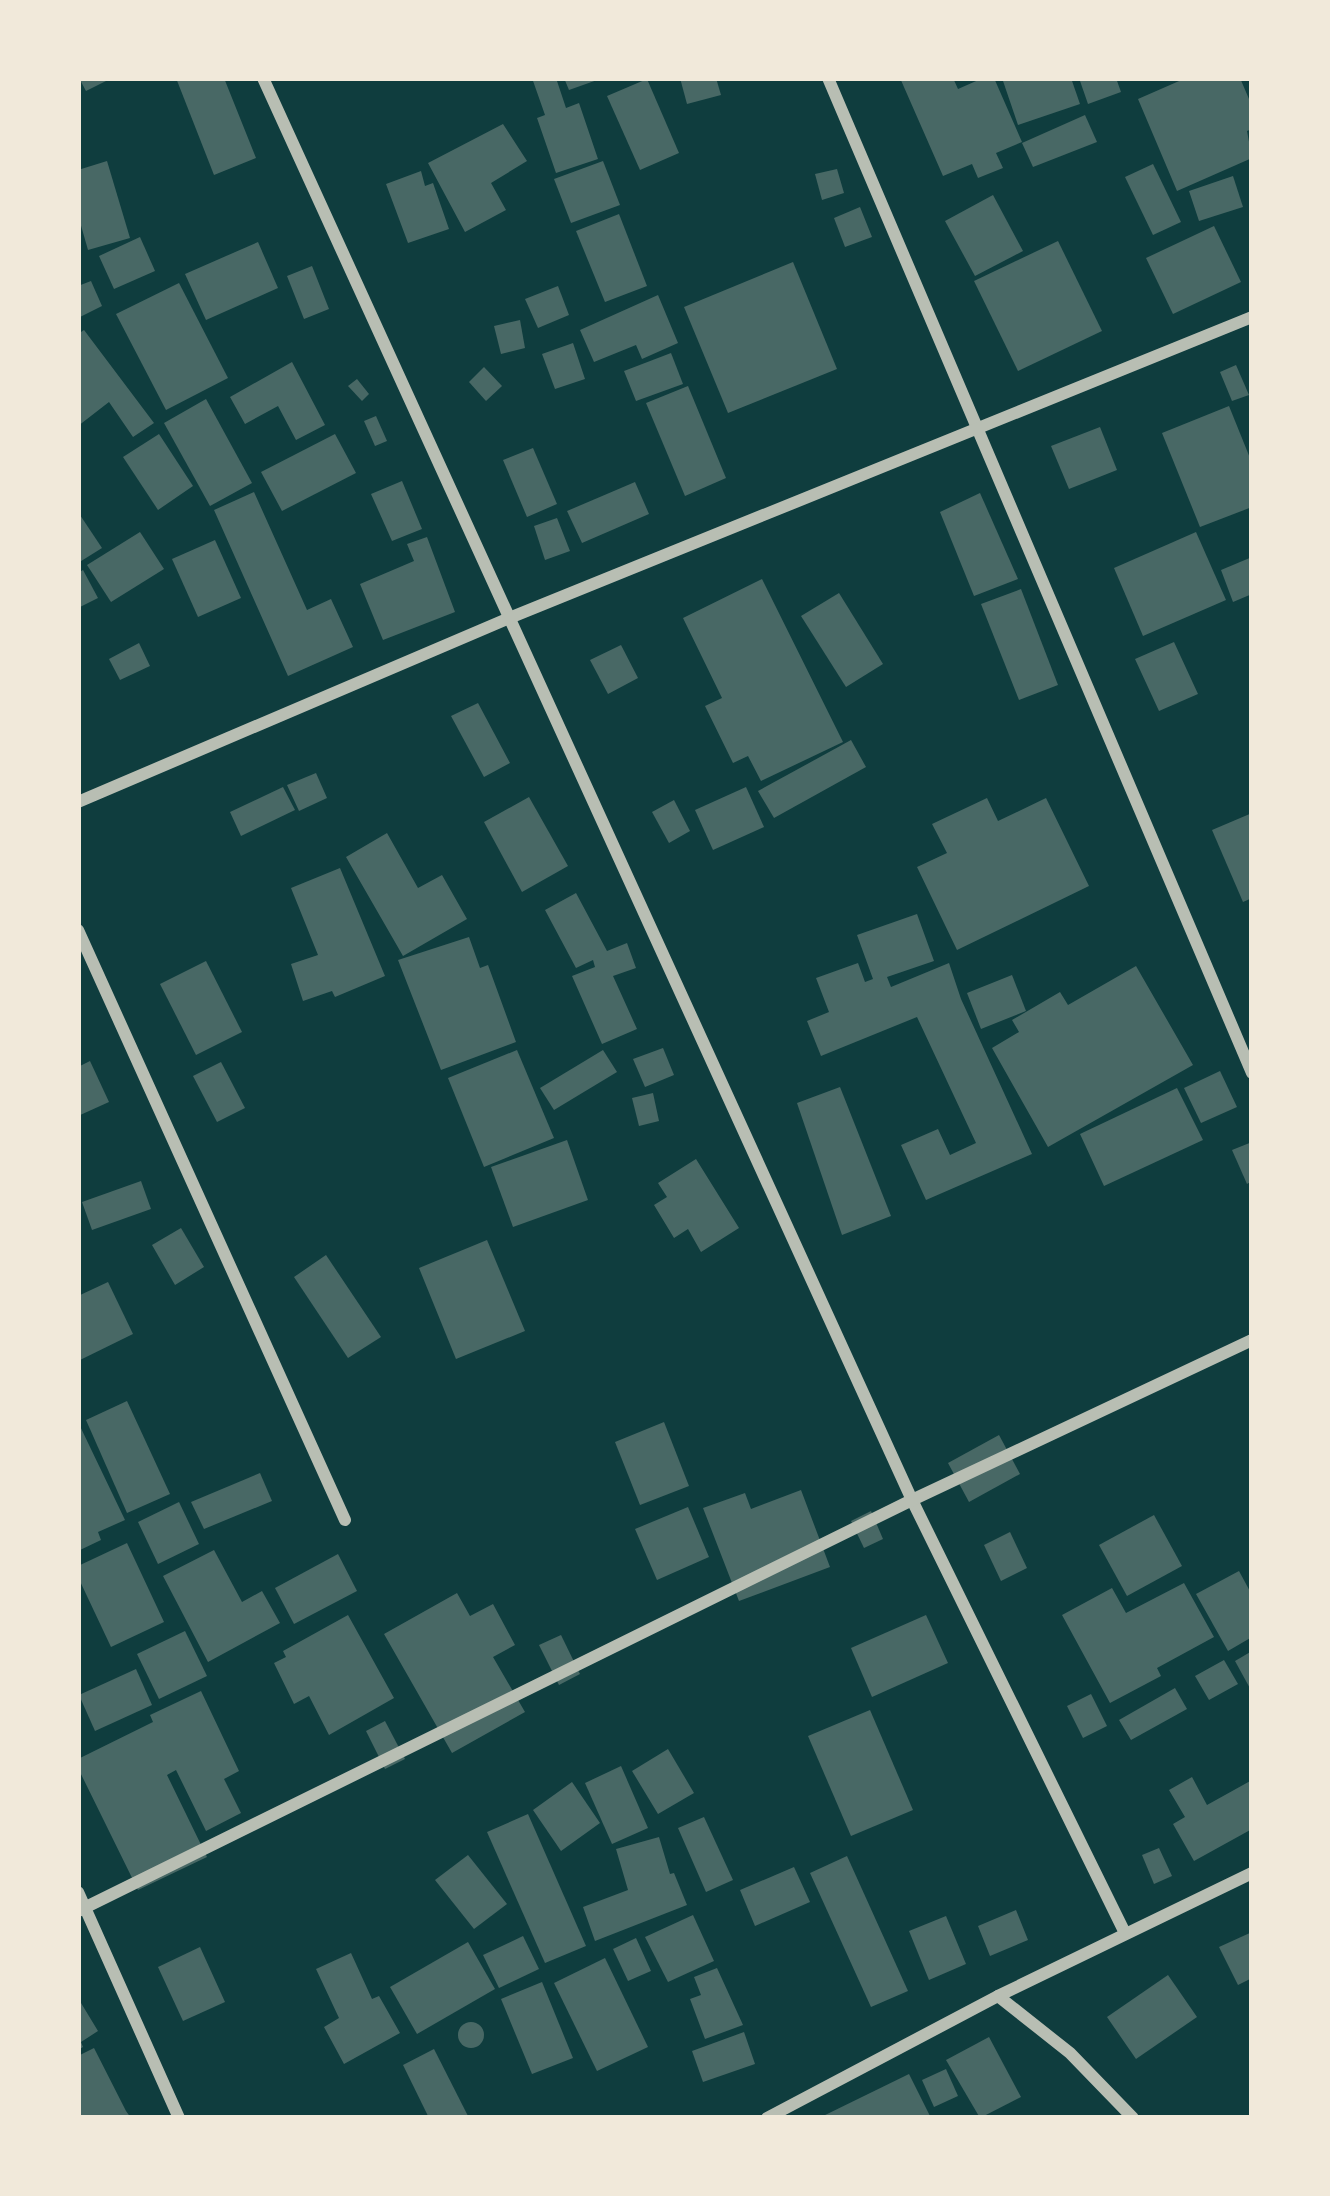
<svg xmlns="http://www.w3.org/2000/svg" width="1330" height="2196" font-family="'Fira Sans',sans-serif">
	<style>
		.building { fill: #486865 }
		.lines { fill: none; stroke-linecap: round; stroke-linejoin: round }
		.minor { stroke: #b8beb3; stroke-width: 12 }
	</style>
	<rect width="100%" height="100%" fill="#0f3d3e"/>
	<g class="building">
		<path d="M79 78H112L86 91Z"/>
		<path d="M176 78H224L256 158 214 175Z"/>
		<path d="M532 78H556L566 108 579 103 598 159 556 173 537 118 545 115Z"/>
		<path d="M564 78H600V79L569 90Z"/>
		<path d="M680 78H716L721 95 687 104Z"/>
		<path d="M900 78H953L958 89 983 78H994L1022 142 996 153 1003 168 978 178 972 164 943 176Z"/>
		<path d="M1002 78H1071L1080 104 1018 125Z"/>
		<path d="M1079 78H1116L1121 92 1088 104Z"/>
		<path d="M1186 78H1240L1252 106V129L1247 131 1252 158 1177 191 1138 99Z"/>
		<path d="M647 79 679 153 640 170 607 96Z"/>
		<path d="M1085 115 1097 142 1033 167 1022 143Z"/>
		<path d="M503 124 527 161 491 183 506 210 465 232 428 163Z"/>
		<path d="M107 161 130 238 88 250 78 215V170Z"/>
		<path d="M603 161 620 205 571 223 554 179Z"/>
		<path d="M1153 164 1181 222 1153 235 1125 177Z"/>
		<path d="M837 169 844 193 822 200 815 174Z"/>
		<path d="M421 171 425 186 433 183 449 229 408 243 386 184Z"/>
		<path d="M1233 176 1243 207 1199 221 1189 191Z"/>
		<path d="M993 195 1023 251 975 276 945 221Z"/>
		<path d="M860 207 872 237 845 247 834 218Z"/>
		<path d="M619 214 647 286 605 302 576 231Z"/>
		<path d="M1214 226 1241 282 1173 314 1146 258Z"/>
		<path d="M140 237 155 271 114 289 99 256Z"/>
		<path d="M1058 241 1102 331 1018 371 974 281Z"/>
		<path d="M258 242 278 288 206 320 185 274Z"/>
		<path d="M793 262 837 369 728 413 684 307Z"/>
		<path d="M312 266 329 309 304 319 287 276Z"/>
		<path d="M91 281 102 306 78 318V286Z"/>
		<path d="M179 283 228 378 166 410 116 314Z"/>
		<path d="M558 286 569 315 538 328 525 299Z"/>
		<path d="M658 295 678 343 642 359 636 345 594 362 580 330Z"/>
		<path d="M520 320 525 348 501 354 494 326Z"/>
		<path d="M84 330 154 423 133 437 109 402 78 426V334Z"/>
		<path d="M573 343 585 379 555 389 542 354Z"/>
		<path d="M671 353 683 384 636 401 624 371Z"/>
		<path d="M292 362 325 425 296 440 278 406 245 424 230 397Z"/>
		<path d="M1236 365 1249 395 1232 401 1220 372Z"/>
		<path d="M484 367 502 386 486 401 469 382Z"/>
		<path d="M357 379 369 394 362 401 348 386Z"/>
		<path d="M688 386 726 478 685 496 646 403Z"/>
		<path d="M206 399 252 483 210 506 164 423Z"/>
		<path d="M1229 406 1252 463V507L1200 527 1162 433Z"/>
		<path d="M376 416 387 441 375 446 364 421Z"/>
		<path d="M1100 427 1117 470 1069 489 1051 446Z"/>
		<path d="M159 434 193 486 158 510 123 457Z"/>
		<path d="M335 434 356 473 282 511 261 472Z"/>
		<path d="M533 448 557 504 527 517 503 460Z"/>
		<path d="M402 481 422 529 392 541 371 494Z"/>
		<path d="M635 482 649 514 582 543 567 511Z"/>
		<path d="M254 492 307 610 331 599 353 647 288 676 214 510Z"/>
		<path d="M980 493 1018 579 974 596 940 512Z"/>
		<path d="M78 512 102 548 78 563Z"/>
		<path d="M557 518 570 551 545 560 534 526Z"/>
		<path d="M140 532 164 569 111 602 87 565Z"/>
		<path d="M1196 532 1226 600 1143 636 1114 568Z"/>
		<path d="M427 537 455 612 383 640 360 584 414 561 407 544Z"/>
		<path d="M215 540 241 598 198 617 172 559Z"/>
		<path d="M1252 557V594L1233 602 1221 570Z"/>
		<path d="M83 570 98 598 78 608V573Z"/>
		<path d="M762 579 843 742 761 781 748 756 733 763 705 706 722 698 683 618Z"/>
		<path d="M1021 589 1058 685 1019 700 981 604Z"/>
		<path d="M839 593 883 664 846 687 801 616Z"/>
		<path d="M1174 642 1198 694 1159 711 1135 659Z"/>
		<path d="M139 643 150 666 120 680 109 659Z"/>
		<path d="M621 645 638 678 608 694 590 660Z"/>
		<path d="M478 703 510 763 484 777 451 716Z"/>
		<path d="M851 740 866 767 774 818 758 791Z"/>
		<path d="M316 773 327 798 299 811 287 785Z"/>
		<path d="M283 787 295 810 241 836 230 812Z"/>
		<path d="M746 787 764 827 713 850 695 810Z"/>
		<path d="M529 797 568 866 522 892 484 822Z"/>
		<path d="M987 798 998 821 1046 798 1089 886 957 950 917 867 947 853 932 824Z"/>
		<path d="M674 800 690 831 669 843 652 812Z"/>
		<path d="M1252 813V898L1243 902 1212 830Z"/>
		<path d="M387 833 418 888 442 875 467 919 403 956 346 857Z"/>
		<path d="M340 868 385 976 335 997 332 991 303 1001 291 964 318 955 291 888Z"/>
		<path d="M576 893 607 951 627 943 636 968 613 976 637 1029 602 1044 572 976 595 967 593 960 576 968 545 910Z"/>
		<path d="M917 914 934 961 887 977 891 987 949 963 961 999 1032 1154 926 1200 901 1145 938 1129 950 1155 976 1143 917 1017 821 1056 807 1021 829 1012 816 978 858 963 865 982 873 979 857 935Z"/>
		<path d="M469 937 480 968 488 965 516 1042 441 1070 398 960Z"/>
		<path d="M206 961 242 1032 196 1055 160 984Z"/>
		<path d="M1136 966 1193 1065 1048 1147 992 1048 1019 1032 1012 1020 1060 992 1068 1005Z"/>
		<path d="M1012 975 1026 1011 981 1029 967 993Z"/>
		<path d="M663 1048 674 1075 645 1087 633 1059Z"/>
		<path d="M517 1050 554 1138 484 1167 448 1078Z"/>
		<path d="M603 1050 617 1072 554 1110 540 1088Z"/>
		<path d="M90 1061 109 1102 78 1116V1067Z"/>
		<path d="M221 1062 245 1108 217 1122 193 1076Z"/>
		<path d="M1220 1071 1237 1107 1201 1123 1184 1088Z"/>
		<path d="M840 1087 891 1216 842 1235 797 1103Z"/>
		<path d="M1177 1088 1203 1140 1104 1186 1080 1134Z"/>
		<path d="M653 1093 659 1121 639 1126 632 1098Z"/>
		<path d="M567 1140 588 1200 513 1227 491 1167Z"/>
		<path d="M1252 1142V1181L1247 1184 1232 1150Z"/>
		<path d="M696 1159 739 1228 701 1252 688 1229 674 1238 654 1205 667 1197 658 1183Z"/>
		<path d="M141 1181 151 1209 92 1230 82 1202Z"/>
		<path d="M181 1228 204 1267 175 1285 152 1245Z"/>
		<path d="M487 1240 525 1331 456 1359 419 1268Z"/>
		<path d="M326 1255 381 1337 348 1358 294 1277Z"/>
		<path d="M108 1282 133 1334 78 1361V1296Z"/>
		<path d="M127 1401 170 1494 127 1513 86 1420Z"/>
		<path d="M78 1422 125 1520 98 1532 101 1540 78 1551Z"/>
		<path d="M664 1422 689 1486 640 1505 615 1442Z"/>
		<path d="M999 1435 1020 1474 969 1502 948 1463Z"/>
		<path d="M260 1473 272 1501 204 1529 191 1502Z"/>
		<path d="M801 1490 830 1567 739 1601 703 1508 745 1493 751 1509Z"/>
		<path d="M179 1502 199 1544 158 1564 138 1522Z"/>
		<path d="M688 1507 709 1557 657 1580 635 1529Z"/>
		<path d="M871 1511 883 1539 864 1548 851 1521Z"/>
		<path d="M1154 1515 1182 1566 1127 1596 1099 1545Z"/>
		<path d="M1010 1532 1027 1568 1001 1581 984 1545Z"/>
		<path d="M127 1543 164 1622 111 1647 78 1577V1566Z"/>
		<path d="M214 1550 242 1602 262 1591 280 1623 208 1662 163 1576Z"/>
		<path d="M338 1554 357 1591 294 1624 275 1588Z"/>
		<path d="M1239 1571 1252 1595V1637L1228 1651 1196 1594Z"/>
		<path d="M1184 1583 1214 1637 1157 1668 1161 1676 1110 1703 1062 1615 1112 1588 1126 1613Z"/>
		<path d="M457 1593 470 1616 493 1604 515 1645 493 1657 525 1712 452 1753 384 1634Z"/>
		<path d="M348 1615 394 1698 329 1735 309 1696 294 1704 274 1663 286 1657 283 1651Z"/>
		<path d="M926 1615 948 1663 872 1697 851 1648Z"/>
		<path d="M185 1631 207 1676 159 1699 137 1654Z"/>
		<path d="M561 1635 580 1674 559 1685 539 1645Z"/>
		<path d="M1252 1651V1692L1235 1661Z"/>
		<path d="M1224 1660 1238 1684 1209 1700 1195 1676Z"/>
		<path d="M136 1669 152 1705 95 1731 79 1695Z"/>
		<path d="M1175 1688 1187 1709 1131 1740 1119 1720Z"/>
		<path d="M201 1691 239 1771 224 1779 241 1813 206 1831 176 1770 167 1775 207 1857 138 1890 78 1768V1759L153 1722 150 1715Z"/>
		<path d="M1091 1694 1107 1726 1083 1738 1067 1706Z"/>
		<path d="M870 1710 913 1810 851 1836 808 1736Z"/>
		<path d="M385 1721 405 1759 385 1769 366 1731Z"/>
		<path d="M668 1749 694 1793 658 1814 632 1771Z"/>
		<path d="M621 1766 648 1828 612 1844 585 1783Z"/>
		<path d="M1192 1777 1207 1805 1252 1780V1829L1194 1861 1173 1824 1185 1817 1169 1790Z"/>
		<path d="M572 1782 600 1823 561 1851 533 1810Z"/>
		<path d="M528 1814 586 1946 545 1963 487 1832Z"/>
		<path d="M704 1817 733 1880 706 1892 678 1828Z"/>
		<path d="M659 1837 670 1874 674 1873 687 1905 595 1941 583 1907 628 1890 616 1849Z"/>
		<path d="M1159 1848 1172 1876 1154 1884 1142 1855Z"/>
		<path d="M468 1855 507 1904 474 1929 435 1880Z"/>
		<path d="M847 1856 908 1991 871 2007 810 1873Z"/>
		<path d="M794 1867 810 1902 755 1926 740 1890Z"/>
		<path d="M1016 1910 1028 1940 990 1956 978 1926Z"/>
		<path d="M693 1915 714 1961 668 1982 645 1937Z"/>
		<path d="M946 1916 966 1964 929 1980 909 1931Z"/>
		<path d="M1252 1932V1978L1238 1985 1219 1947Z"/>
		<path d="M523 1936 539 1969 499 1988 483 1955Z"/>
		<path d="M636 1938 651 1971 628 1981 613 1949Z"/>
		<path d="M468 1942 495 1989 417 2034 390 1987Z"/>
		<path d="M200 1947 225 2002 183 2021 158 1967Z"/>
		<path d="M351 1953 372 1999 379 1996 400 2033 344 2064 324 2027 339 2018 316 1969Z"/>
		<path d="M605 1958 648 2047 597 2071 554 1983Z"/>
		<path d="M717 1968 743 2025 705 2039 690 1999 701 1995 694 1977Z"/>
		<path d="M1168 1975 1197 2017 1136 2059 1107 2017Z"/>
		<path d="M542 1982 573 2058 532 2074 501 1999Z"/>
		<path d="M78 1998 98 2031 81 2042 83 2047 78 2050Z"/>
		<circle cx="471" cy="2035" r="13"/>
		<path d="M744 2032 755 2064 703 2082 692 2051Z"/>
		<path d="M989 2037 1021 2097 980 2118 946 2060Z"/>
		<path d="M94 2048 126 2111 131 2118H82L78 2109V2056Z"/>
		<path d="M434 2049 469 2118H429L403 2065Z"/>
		<path d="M946 2069 958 2096 934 2107 922 2080Z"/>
		<path d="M909 2074 931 2118H819Z"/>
	</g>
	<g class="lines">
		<g class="minor">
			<path d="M263 78 912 1500 1125 1933"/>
			<path d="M828 78 1252 1073"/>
			<path d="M78 802 507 619 1252 317"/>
			<path d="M78 930 345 1520"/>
			<path d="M78 1892 179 2118"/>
			<path d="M78 1911 912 1500 1252 1340"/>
			<path d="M998 1996 1070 2053 1133 2118"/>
			<path d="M767 2118 998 1996 1252 1873"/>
		</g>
	</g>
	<rect width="1330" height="2196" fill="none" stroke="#f1e9da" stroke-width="162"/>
</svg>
